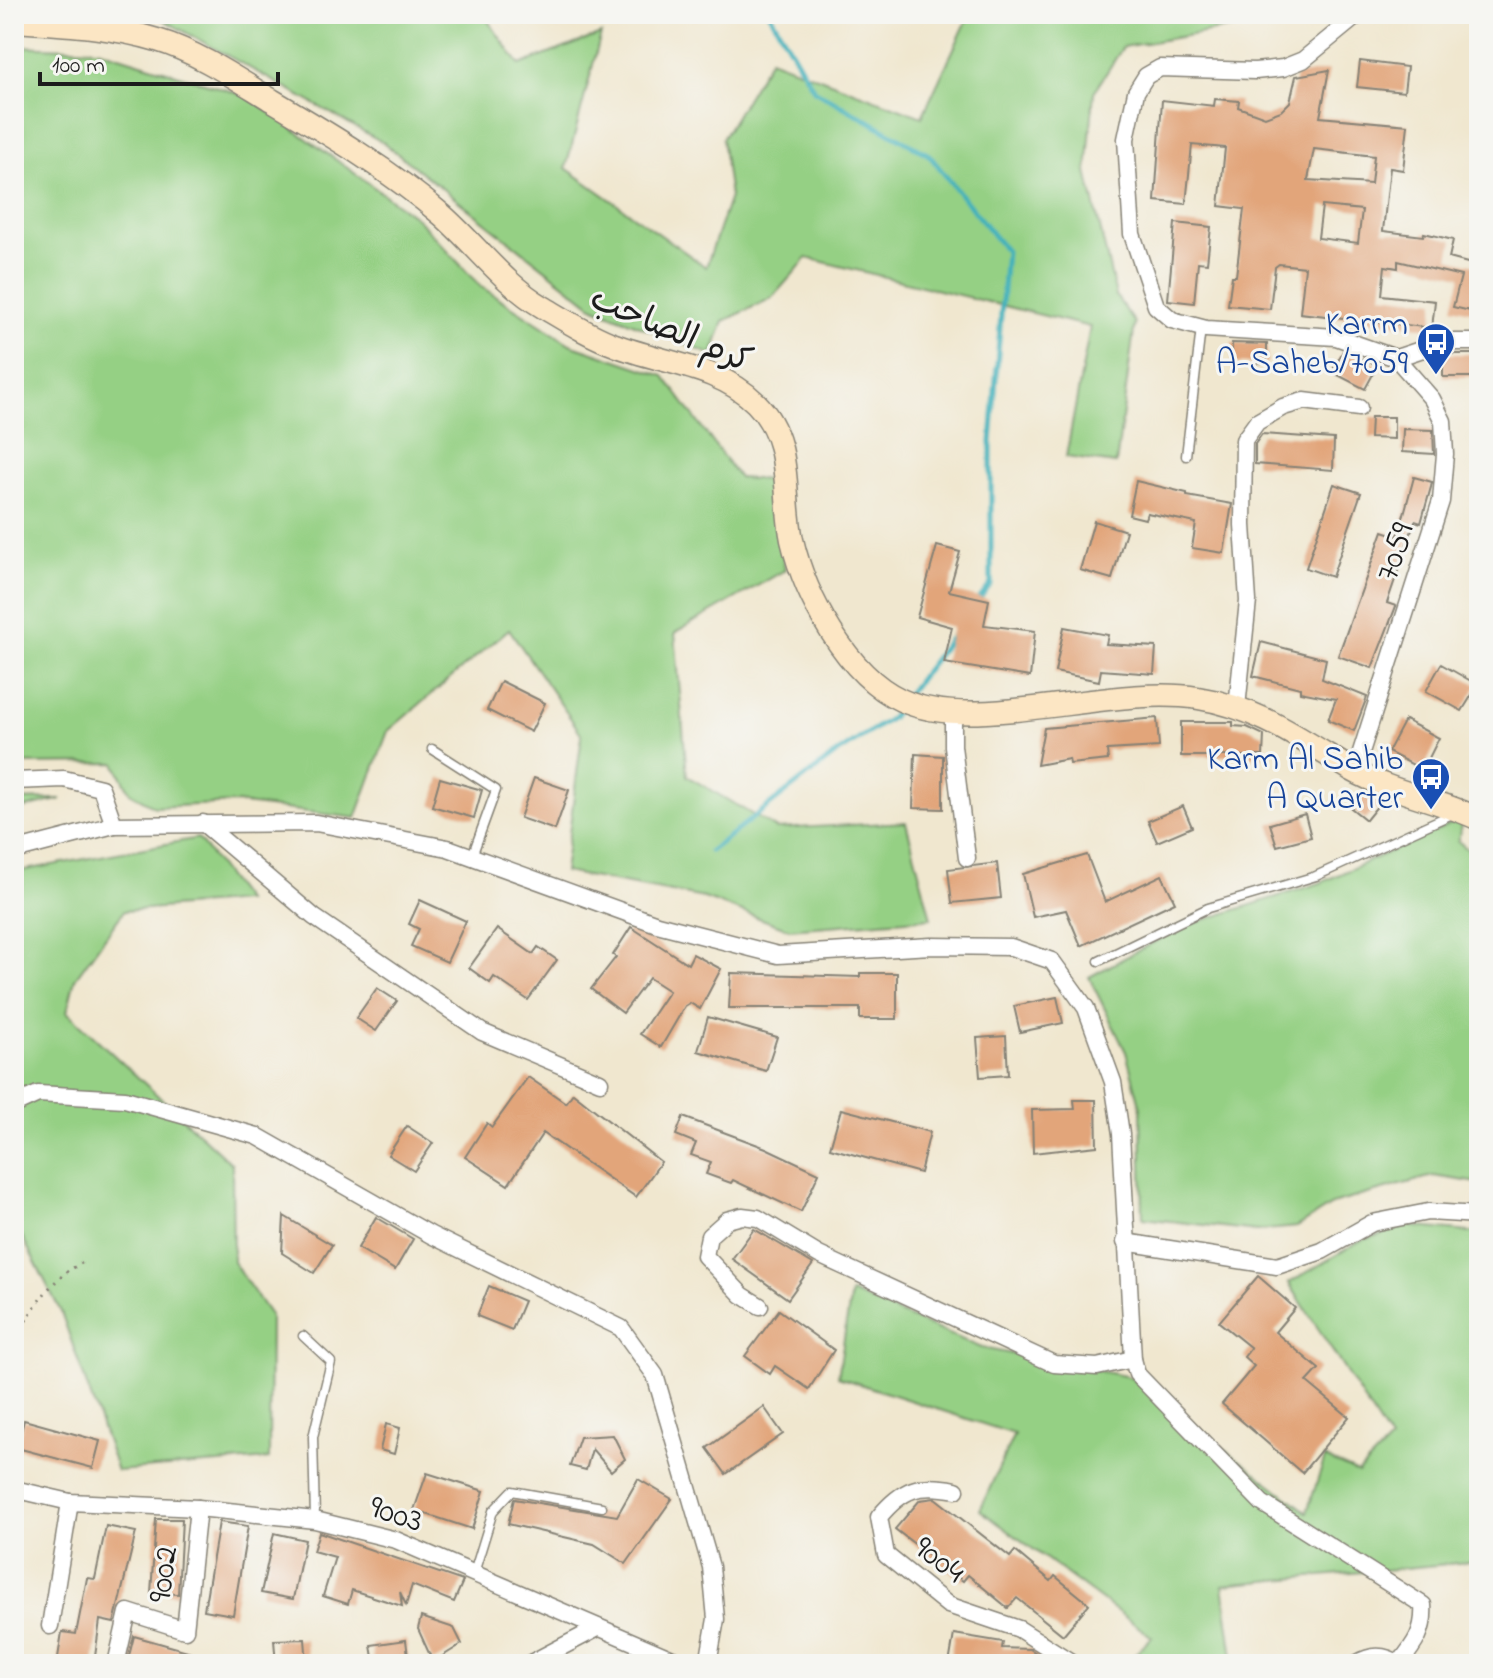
<svg xmlns="http://www.w3.org/2000/svg" width="1493" height="1678" font-family="'Indie Flower','Playpen Sans Arabic',sans-serif">
	<style>
		.green { fill: #95d084; stroke: #587650; stroke-width: 2 }
		.lines { fill: none; stroke-linecap: round; stroke-linejoin: round }
		.stream { stroke: #41b1bb; stroke-width: 5 }
		.building { fill: #e2a57a; fill-rule: evenodd }
		.lane-casing { stroke: #868276; stroke-width: 11 }
		.street-casing { stroke: #868276; stroke-width: 19 }
		.secondary-casing { stroke: #868276; stroke-width: 25 }
		.path { stroke: #868276; stroke-width: 3; stroke-dasharray: 2 6; stroke-linecap: butt }
		.lane { stroke: #fff; stroke-width: 8 }
		.street { stroke: #fff; stroke-width: 16 }
		.secondary { stroke: #fce6c4; stroke-width: 22 }
		.labels { text-anchor: middle; stroke-width: 6; stroke-linejoin: round; paint-order: stroke }
		.transit-label { font-size: 34px; fill: #164399; stroke: #f6f6f2; text-anchor: end }
		.street-label { font-size: 34px; fill: #1c1c1c; stroke: #f6f6f2 }
	</style>
	<rect width="100%" height="100%" fill="#f6f6f2"/>
	<filter id="ink" filterUnits="userSpaceOnUse"><feTurbulence type="fractalNoise" baseFrequency=".0125" numOctaves="2"/><feDisplacementMap in="SourceGraphic" scale="16" xChannelSelector="R" yChannelSelector="G"/><feConvolveMatrix kernelMatrix="1 2 1 2 8 2 1 2 1" color-interpolation-filters="sRGB"/></filter>
	<filter id="wash" filterUnits="userSpaceOnUse"><feTurbulence type="fractalNoise" baseFrequency=".006" numOctaves="4" result="noise"/><feDisplacementMap in="SourceGraphic" scale="32" xChannelSelector="R" yChannelSelector="G"/><feGaussianBlur stdDeviation="1.8" result="paint"/><feColorMatrix in="noise" values="0 0 0 0 0 0 0 0 0 0 0 0 0 0 0 0 0 1.4 0 .05"/><feComposite in="paint" operator="in"/></filter>
	<g filter="url(#wash)">
		<rect width="100%" height="100%" fill="#f0e7cf"/>
		<g class="green">
			<path d="M153 14H483L520 65 601 34 566 168 706 267 730 197 722 139 770 59 922 117 970 14H1283L1271 27 1231 28 1123 47 1094 92 1087 172 1116 296 1135 323 1116 464 1066 457 1090 327 807 258 772 298 724 321 712 355 595 308 384 143Z"/>
			<path d="M14 46 97 49 249 97 418 219 480 286 570 344 664 376 739 478 770 480 785 570 675 633 687 776 777 829 906 822 931 918 789 929 704 898 564 872 582 735 509 629 388 731 356 818 236 803 155 807 130 793 115 763 14 764Z"/>
			<path d="M61 799 14 811V800Z"/>
			<path d="M1462 819 1458 841 1479 859V1183L1433 1176 1335 1203 1297 1227 1257 1231 1143 1218 1141 1109 1126 1052 1089 977 1182 927 1320 883Z"/>
			<path d="M198 838 245 901 124 911 75 979 67 1012 232 1164 233 1262 270 1315 269 1459 117 1471 61 1312 14 1221V872Z"/>
			<path d="M1408 1226 1479 1233V1561L1223 1585 1234 1664H1125L1152 1637 980 1510 1014 1434 838 1377 851 1293 982 1348 1130 1377 1307 1512 1325 1458 1358 1473 1390 1441 1289 1283 1360 1241Z"/>
		</g>
		<g class="lines">
			<g class="stream">
				<path d="M770 14 814 90 929 155 1006 251 991 442V584L977 602"/>
				<path d="M907 695 952 636"/>
				<path d="M710 851 833 756 891 718 899 706"/>
			</g>
		</g>
		<g id="blocks">
			<g class="building">
				<path d="M1360 61 1407 67 1404 92 1357 87Z"/>
				<path d="M1329 70 1320 117 1408 125 1403 170 1390 168 1383 231 1423 236 1424 233 1453 240 1449 258 1479 266V313L1453 307 1461 276 1398 261V268L1385 266 1382 295 1435 301 1432 328 1300 313 1305 267 1279 264 1275 267 1270 309 1228 305 1232 276H1236L1244 209 1219 206 1225 148 1192 145 1186 204 1155 201 1162 100 1214 106 1215 99 1239 101 1238 107 1265 117 1281 111 1290 102 1296 76ZM1314 149 1374 156 1371 184 1308 180ZM1322 206 1362 210 1358 243 1318 238Z"/>
				<path d="M1175 223 1211 227 1207 263 1198 262 1194 303 1168 300Z"/>
				<path d="M1232 343 1267 344V363L1232 364Z"/>
				<path d="M1343 351 1378 365 1365 389 1332 372Z"/>
				<rect x="1443" y="354" width="36" height="23"/>
				<path d="M1371 417H1394V439L1370 438Z"/>
				<path d="M1403 429 1433 430 1434 454 1402 452Z"/>
				<path d="M1262 434 1334 439 1333 470 1255 464V444Z"/>
				<path d="M1414 477 1432 482 1431 487 1421 523 1415 521 1387 603 1396 606 1372 668 1338 656 1383 531 1398 536Z"/>
				<path d="M1136 481 1187 493V496L1232 504 1224 553 1192 548 1196 523 1147 513 1145 519 1129 515Z"/>
				<path d="M1334 484 1361 493 1332 577 1306 568Z"/>
				<path d="M1094 521 1126 531 1112 579 1080 570Z"/>
				<path d="M937 546 960 552 949 591 989 600 984 625 1035 631 1030 677 944 663 952 627 917 617Z"/>
				<path d="M1064 627 1108 635 1106 644 1156 647 1154 674 1101 670 1099 681 1055 672Z"/>
				<path d="M1261 642 1326 659 1322 679 1367 697 1354 731 1328 720 1336 699 1300 692V688L1253 676Z"/>
				<path d="M1441 664 1478 685 1462 711 1426 691Z"/>
				<path d="M501 681 545 703 531 732 487 710Z"/>
				<path d="M1157 718 1159 747 1107 750 1108 760 1070 764 1069 759 1037 765 1044 728Z"/>
				<path d="M1405 720 1439 738 1423 770 1388 752Z"/>
				<path d="M1181 722H1233V726L1247 727 1264 735 1263 756H1181Z"/>
				<path d="M915 754 943 756V809L913 808Z"/>
				<path d="M440 778 482 790 474 818 432 806Z"/>
				<path d="M534 778 569 790 555 830 520 818Z"/>
				<path d="M1364 792 1383 799 1366 820 1351 808Z"/>
				<path d="M1183 806 1192 827 1157 842 1148 821Z"/>
				<path d="M1305 814 1311 837 1277 846 1270 824Z"/>
				<path d="M1087 855 1105 902 1162 875 1175 902 1081 946 1066 910 1033 917 1023 874Z"/>
				<path d="M997 863 1001 898 952 903 948 869Z"/>
				<path d="M420 900 466 921 447 962 411 946 419 929 409 924Z"/>
				<path d="M631 927 688 964 693 954 721 969 700 1009 690 1003 685 1006 661 1047 640 1034 669 991 649 978 623 1013 591 989 616 957 613 955Z"/>
				<path d="M497 929 533 954 538 947 557 960 528 1000 494 977 490 983 469 968Z"/>
				<path d="M731 973 860 977V973H897V1019H860V1008H729Z"/>
				<path d="M377 988 397 1001 376 1031 356 1018Z"/>
				<path d="M1057 997 1063 1023 1020 1032 1014 1006Z"/>
				<path d="M708 1017 777 1037 766 1071 698 1051Z"/>
				<path d="M1006 1036 1008 1075 980 1077 977 1038Z"/>
				<path d="M528 1077 566 1103 573 1093 661 1162 636 1197 543 1133 508 1185 465 1157 487 1123 492 1127Z"/>
				<path d="M1074 1100H1096L1097 1146 1033 1153 1032 1110 1075 1109Z"/>
				<path d="M841 1109 930 1132 920 1173 830 1148Z"/>
				<path d="M683 1117 766 1148 819 1173 801 1212 733 1180 731 1183 706 1174 711 1162 691 1155 696 1143 676 1135Z"/>
				<path d="M407 1126 433 1143 414 1171 388 1155Z"/>
				<path d="M284 1216 332 1245 314 1273 282 1253Z"/>
				<path d="M376 1217 413 1239 395 1270 358 1248Z"/>
				<path d="M754 1229 813 1264 788 1299 732 1259Z"/>
				<path d="M1258 1276 1295 1308 1275 1332 1319 1369 1307 1382 1349 1417 1302 1473 1222 1404 1254 1366 1244 1357 1251 1348 1219 1322Z"/>
				<path d="M489 1286 524 1301 512 1330 477 1316Z"/>
				<path d="M779 1310 834 1350 809 1389 775 1366 770 1374 745 1356Z"/>
				<path d="M764 1407 783 1434 726 1474 707 1448Z"/>
				<path d="M24 1420 100 1441 93 1468 17 1448Z"/>
				<path d="M386 1424 400 1428 394 1454 380 1450Z"/>
				<path d="M613 1435 625 1459 611 1471 592 1449 586 1470 570 1466 580 1437Z"/>
				<path d="M427 1473 484 1491 472 1529 414 1510Z"/>
				<path d="M638 1479 672 1499 626 1564 594 1544 508 1524 514 1499 617 1516Z"/>
				<path d="M935 1498 1010 1557 1015 1551 1051 1581 1055 1576 1089 1604 1063 1635 1017 1598 1008 1608 968 1575 963 1581 895 1529 920 1500Z"/>
				<path d="M156 1519H182L178 1594 151 1593Z"/>
				<path d="M219 1522 248 1526 233 1615 204 1610Z"/>
				<path d="M106 1526 136 1532 114 1623 100 1620 94 1664H57L62 1632 76 1634 87 1578 95 1579Z"/>
				<path d="M319 1532 463 1581 454 1602 412 1585 406 1605 400 1592 402 1606 352 1590 348 1604 323 1596 335 1557 313 1551Z"/>
				<path d="M274 1533 305 1540 293 1599 261 1593Z"/>
				<path d="M421 1617 454 1628 462 1644 433 1662 418 1629Z"/>
				<path d="M954 1634 1003 1642 1002 1648 1030 1649 1052 1664H949Z"/>
				<path d="M134 1636 191 1652 188 1664H127Z"/>
				<path d="M305 1639 307 1664H276L274 1640Z"/>
				<path d="M406 1640 409 1664H374L371 1645Z"/>
			</g>
		</g>
	</g>
	<g filter="url(#ink)">
		<use href="#blocks" fill-opacity="0" stroke="#868276" stroke-width="2"/>
		<g class="lines">
			<defs>
				<g id="lane">
					<path d="M1186 456 1201 328"/>
					<path d="M432 749 496 790 472 856"/>
					<path d="M1099 961 1208 908 1316 876 1452 814"/>
					<path d="M303 1336 331 1362 313 1437 315 1519"/>
					<path d="M474 1573 493 1511 512 1491 602 1507"/>
				</g>
				<g id="street">
					<path d="M1396 358 1444 342H1479"/>
					<path d="M1237 707 1248 601 1243 525 1244 440 1257 422 1283 407 1304 401 1359 408"/>
					<path d="M953 714V746L967 858"/>
					<path d="M1355 771 1441 501 1445 454 1443 421 1432 399 1396 358 1336 337 1206 329 1172 320 1156 306 1132 234 1126 139 1136 92 1146 76 1160 68 1255 71 1283 68 1303 60 1359 14"/>
					<path d="M14 781 64 779 101 788 114 825"/>
					<path d="M203 823 314 917 482 1032 600 1082"/>
					<path d="M14 851 114 825 316 823 448 848 657 924 778 955 931 946 1011 947 1052 961 1086 1008 1113 1082 1121 1134 1133 1359 1137 1374 1262 1503 1423 1605C1425 1631 1415 1644 1399 1664 1384 1654 1371 1654 1356 1664"/>
					<path d="M14 1105 38 1094 125 1099 257 1136 431 1235 621 1328 655 1375 711 1567 716 1619 708 1664"/>
					<path d="M1125 1242 1277 1266 1322 1251 1372 1223 1428 1212 1479 1215"/>
					<path d="M760 1306 742 1295 705 1256 709 1236 727 1220 742 1216 758 1218 819 1255 1054 1364 1097 1367 1133 1359"/>
					<path d="M14 1489 70 1502 198 1508 315 1520 396 1540 684 1664"/>
					<path d="M956 1490C919 1483 903 1488 879 1517L886 1555 948 1605 1019 1629 1074 1664"/>
					<path d="M50 1626 70 1502"/>
					<path d="M116 1664 128 1612 185 1630 198 1508"/>
					<path d="M529 1664 596 1629"/>
				</g>
				<path id="secondary" d="M14 21C62 24 111 26 157 40 197 52 234 77 270 99 329 134 390 170 442 215 475 244 505 285 543 307 565 320 590 336 615 345 661 363 719 366 756 403 794 441 782 492 792 540 805 596 847 675 901 700 976 735 1110 684 1198 698 1257 707 1302 740 1352 770 1391 792 1439 800 1479 819"/>
			</defs>
			<use href="#lane" class="lane-casing"/>
			<use href="#street" class="street-casing"/>
			<use href="#secondary" class="secondary-casing"/>
			<path class="path" d="M14 1342C32 1309 50 1278 84 1262"/>
			<use href="#lane" class="lane"/>
			<use href="#street" class="street"/>
			<use href="#secondary" class="secondary"/>
		</g>
	</g>
	<defs>
		<symbol id="bus-pin" viewBox="-11 -11 22 30"><path d="M0 17L-7.5 6A9.5 9.5 0 1 1 7.5 6Z" fill="#1a4fb4" stroke="#f6f6f2"/><path d="M-5-6H5V4H4V6H2V4H-2V6H-4V4H-5ZM-3.5-4V0h7V-4ZM-3.5 1.2v1.5H-2V1.2ZM2 1.2v1.5H3.5V1.2Z" fill="#fff"/></symbol>
	</defs>
	<g fill-rule="evenodd">
		<use href="#bus-pin" x="1414" y="320" width="44" height="60"/>
		<use href="#bus-pin" x="1409" y="755" width="44" height="60"/>
	</g>
	<g class="labels">
		<g class="transit-label">
			<text x="1408" y="334">Karrm<tspan x="1408" dy="39">A-Saheb/7059</tspan></text>
			<text x="1403" y="769">Karm Al Sahib<tspan x="1403" dy="39">A Quarter</tspan></text>
		</g>
		<g class="street-label">
			<text transform="translate(672 328) rotate(23)" y="12">كرم الصاحب</text>
			<text transform="translate(1393 551) rotate(-72)" y="12">7059</text>
			<text transform="translate(397 1512) rotate(18)" y="12">9003</text>
			<text transform="translate(941 1558) rotate(37)" y="12">9004</text>
			<text transform="translate(161 1574) rotate(-83)" y="12">9002</text>
		</g>
	</g>
	<rect width="1493" height="1678" fill="none" stroke="#f6f6f2" stroke-width="48"/>
	<path d="M40 72v12h238v-12" fill="none" stroke="#1c1c1c" stroke-width="4"/>
	<text x="52" y="72" font-size="24" fill="#1c1c1c" stroke="#f6f6f2" stroke-width="6" paint-order="stroke">100 m</text>
</svg>
